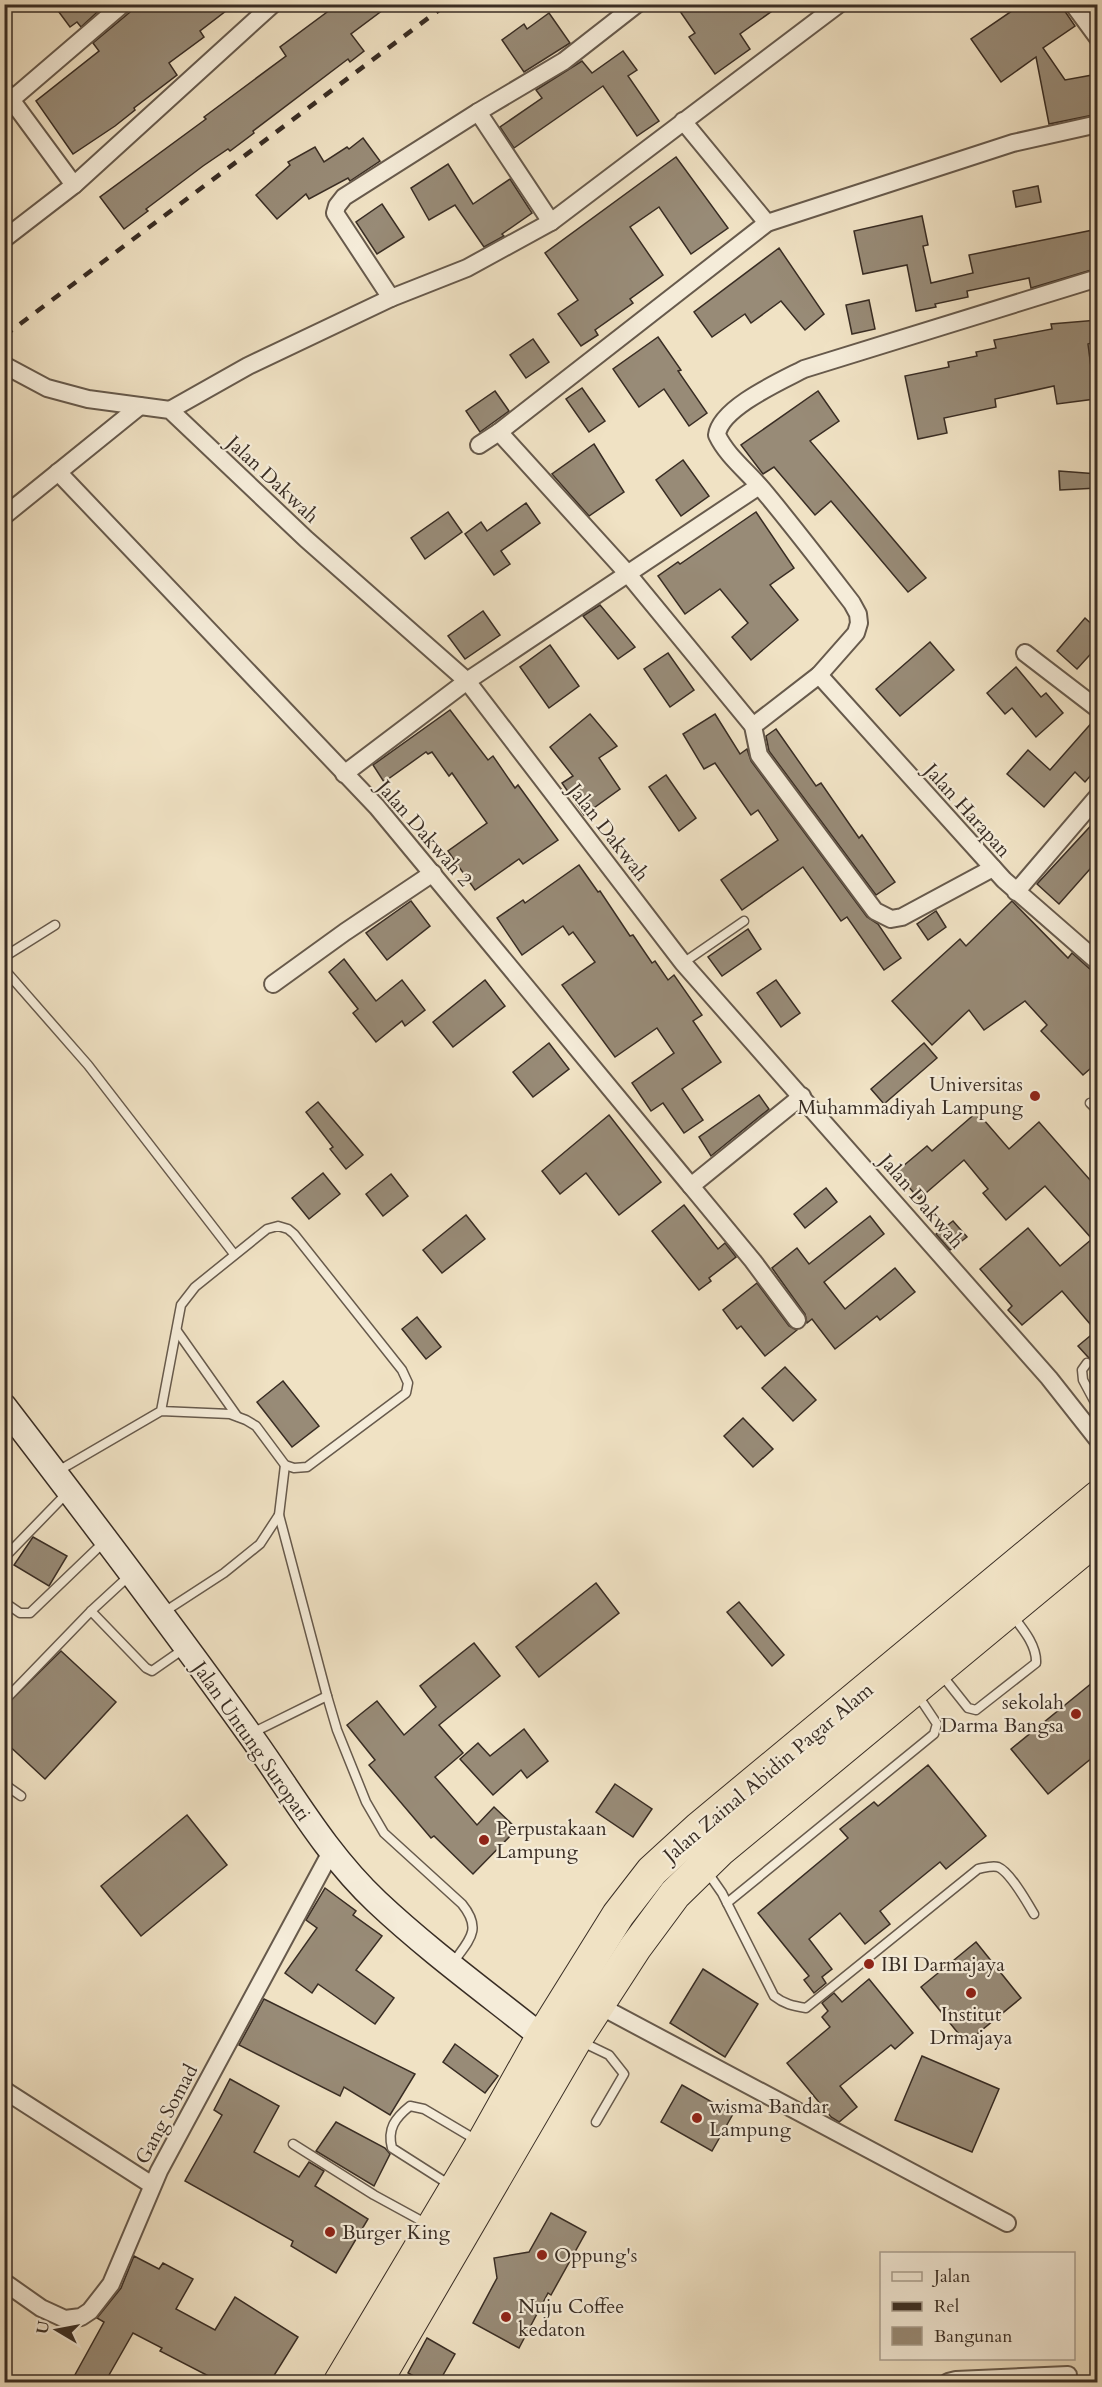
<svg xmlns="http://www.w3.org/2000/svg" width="1102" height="2387" font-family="Cardo,serif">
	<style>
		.building { fill: #988b77; stroke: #392d24; stroke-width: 1.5 }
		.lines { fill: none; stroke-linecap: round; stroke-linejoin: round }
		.lane-casing { stroke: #675a4c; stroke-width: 11 }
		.street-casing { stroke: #675a4c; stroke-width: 20 }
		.secondary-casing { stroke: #392d24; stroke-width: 27 }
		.highway-casing { stroke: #392d24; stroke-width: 34 }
		.lane { stroke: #f5ecd9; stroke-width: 8 }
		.street { stroke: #f5ecd9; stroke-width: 16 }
		.secondary { stroke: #f5ecd9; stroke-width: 24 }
		.highway { stroke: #f0e2c4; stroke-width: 32 }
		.rail { stroke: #392d24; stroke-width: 4.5; stroke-dasharray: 10 10; stroke-linecap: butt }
		.poi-dot { fill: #8f2418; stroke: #f5ecd9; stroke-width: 2 }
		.labels { text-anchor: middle; stroke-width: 4.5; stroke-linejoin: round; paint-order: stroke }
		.street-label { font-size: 20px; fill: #392d24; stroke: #f5ecd9 }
		.poi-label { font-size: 20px; fill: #392d24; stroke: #f5ecd9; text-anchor: start }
	</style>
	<rect width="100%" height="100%" fill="#f0e2c4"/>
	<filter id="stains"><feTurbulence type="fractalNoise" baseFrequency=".00333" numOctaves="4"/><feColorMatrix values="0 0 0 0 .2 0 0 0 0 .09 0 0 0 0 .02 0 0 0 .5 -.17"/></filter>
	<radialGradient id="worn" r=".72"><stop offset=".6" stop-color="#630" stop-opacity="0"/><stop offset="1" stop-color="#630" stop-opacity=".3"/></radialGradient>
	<g class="building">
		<path d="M53 4H106L81 27 77 22 70 27Z"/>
		<path d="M133 4H235L200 31 204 37 169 63 177 75 134 108 135 110 115 126 73 154 36 101 99 51 93 43 130 12Z"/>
		<path d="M338 4H391L351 34 364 51 350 62 348 59 253 131 254 133 230 151 228 149 203 166 146 209 148 211 124 229 100 197 206 119 204 117 286 56 280 47Z"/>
		<path d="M675 4H782L740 34 750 49 715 74 689 37 695 33Z"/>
		<path d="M1022 4H1060L1075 26 1043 48 1065 80 1098 74V114L1049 124 1036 57 1001 82 971 39Z"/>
		<path d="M549 13 570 43 524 72 502 40 524 24 527 29Z"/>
		<path d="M623 51 637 70 628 76 659 121 637 136 603 86 514 148 500 127 542 98 536 90 582 61 592 73Z"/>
		<path d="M363 138 380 161 350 181 348 178 309 199 306 194 277 219 256 195 290 165 288 162 315 147 324 162 347 147 349 149Z"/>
		<path d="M676 157 728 228 691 254 659 207 630 227 663 275 630 299 633 303 595 330 598 335 581 346 558 314 578 300 545 253Z"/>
		<path d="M448 164 473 204 510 179 532 213 502 234 504 236 484 247 455 205 429 220 411 188Z"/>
		<path d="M1038 186 1041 202 1016 207 1013 191Z"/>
		<path d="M382 204 404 237 377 254 356 222Z"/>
		<path d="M922 216 928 245 923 246 931 283 973 273 969 255 1098 229V268L1031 288 1029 278 967 291 968 297 935 304 936 307 916 311 907 265 863 274 854 231Z"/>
		<path d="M779 248 824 314 805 330 781 301 751 323 745 314 712 337 694 312Z"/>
		<path d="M869 300 875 329 852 334 846 305Z"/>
		<path d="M1098 320V341L1088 344 1095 399 1057 404 1054 386 995 399 996 407 944 418 947 433 918 439 905 376 949 367 948 362 977 356 976 352 996 348 994 340 1052 329 1051 324Z"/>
		<path d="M658 337 681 370 678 371 707 413 689 426 664 389 639 407 613 369Z"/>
		<path d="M533 339 549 362 526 378 510 355Z"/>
		<path d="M582 388 605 421 589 432 566 399Z"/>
		<path d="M495 391 509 411 480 432 466 411Z"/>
		<path d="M818 391 839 421 810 441 926 578 908 592 831 501 815 515 774 467 763 474 741 445Z"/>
		<path d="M594 444 624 492 589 516 552 474Z"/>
		<path d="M683 460 709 496 681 516 656 480Z"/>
		<path d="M1059 471 1098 474V488L1060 490Z"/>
		<path d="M526 503 540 523 501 551 510 564 494 575 465 534 481 522 487 531Z"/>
		<path d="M448 512 462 532 425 559 411 538Z"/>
		<path d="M756 512 794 568 770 585 798 620 751 660 732 637 748 623 720 589 685 614 658 576 678 562 680 564Z"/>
		<path d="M600 605 635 647 618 659 583 616Z"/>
		<path d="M483 611 500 635 465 659 448 636Z"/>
		<path d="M1085 618 1098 630V646L1077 669 1057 651Z"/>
		<path d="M930 642 954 670 900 716 876 689Z"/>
		<path d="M550 645 579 686 549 708 520 667Z"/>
		<path d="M668 653 694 690 670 707 644 669Z"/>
		<path d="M1016 667 1041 697 1046 693 1063 713 1036 737 1012 708 1005 714 987 693Z"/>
		<path d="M450 710 488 760 493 756 515 788 518 785 558 840 523 864 519 859 475 890 448 851 487 823 452 773 449 776 432 752 428 754 426 752 384 782 373 765Z"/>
		<path d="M590 714 617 746 599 758 620 789 584 815 562 783 573 776 550 747Z"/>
		<path d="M715 714 740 754 747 749 751 761 867 917 878 924 901 958 884 970 847 917 841 921 803 867 742 910 721 880 778 840 758 810 751 815 715 763 704 769 683 734Z"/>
		<path d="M1095 719H1098V767L1085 782 1075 772 1044 807 1007 774 1028 750 1050 770Z"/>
		<path d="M776 729 816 786 821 783 859 838 862 835 895 882 876 895 769 751 766 736Z"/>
		<path d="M666 775 696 818 679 831 649 787Z"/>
		<path d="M1098 818V860L1059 904 1037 884Z"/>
		<path d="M579 865 598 892 600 891 630 936 633 935 652 963 655 961 668 980 674 975 702 1015 693 1021 721 1062 682 1089 703 1120 684 1133 663 1103 651 1111 632 1083 674 1053 657 1028 615 1057 562 985 595 962 573 932 569 935 563 926 522 955 497 918 523 900 525 903Z"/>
		<path d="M411 901 430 926 387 960 366 933Z"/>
		<path d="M1012 901 1068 958 1072 953 1091 970 1098 972V1062L1083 1075 1041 1031 1047 1025 1025 1001 984 1030 969 1010 932 1045 892 1001 960 939 966 946Z"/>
		<path d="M936 911 946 927 928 940 917 924Z"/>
		<path d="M748 929 761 949 722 976 708 957Z"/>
		<path d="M344 959 376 1001 402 980 425 1010 405 1026 402 1021 376 1042 353 1013 358 1009 329 972Z"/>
		<path d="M485 980 505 1006 453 1047 433 1022Z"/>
		<path d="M776 980 800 1013 781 1027 757 993Z"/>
		<path d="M549 1043 569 1069 533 1097 513 1072Z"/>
		<path d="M924 1043 937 1058 884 1104 871 1089Z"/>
		<path d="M759 1095 769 1109 711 1156 699 1137Z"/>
		<path d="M318 1102 363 1155 346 1169 330 1149 333 1147 306 1112Z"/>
		<path d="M977 1112 1009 1149 1039 1122 1098 1189V1368L1078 1346 1096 1331 1062 1291 1022 1325 1008 1310 1012 1306 980 1269 1028 1228 1060 1266 1092 1239 1045 1186 1006 1220 983 1193 988 1189 964 1160 919 1199 896 1172 927 1146 932 1151Z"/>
		<path d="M609 1115 661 1182 619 1215 586 1173 560 1194 542 1171Z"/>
		<path d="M323 1173 340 1194 309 1219 292 1198Z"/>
		<path d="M391 1174 408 1196 383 1216 366 1194Z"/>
		<path d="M826 1188 837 1202 805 1228 794 1214Z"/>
		<path d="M684 1205 718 1249 725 1243 736 1257 709 1278 711 1281 699 1290 652 1231Z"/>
		<path d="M466 1215 485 1239 442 1273 423 1250Z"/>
		<path d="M870 1216 884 1234 824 1282 845 1309 895 1268 915 1292 880 1320 877 1316 835 1349 812 1319 807 1323 805 1314 772 1268 797 1248 809 1264Z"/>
		<path d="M953 1221 967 1237 950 1250 936 1234Z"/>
		<path d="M757 1283 789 1326 797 1330 765 1356 741 1326 737 1329 723 1310Z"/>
		<path d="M417 1317 441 1347 426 1359 402 1329Z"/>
		<path d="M785 1367 816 1400 793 1421 762 1388Z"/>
		<path d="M283 1381 319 1426 292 1447 257 1402Z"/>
		<path d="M743 1418 773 1449 753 1467 724 1436Z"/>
		<path d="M33 1537 67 1556 49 1586 14 1565Z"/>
		<path d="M596 1583 619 1613 539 1677 516 1647Z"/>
		<path d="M739 1602 784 1655 772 1666 727 1612Z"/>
		<path d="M474 1643 500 1676 439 1725 463 1753 435 1777 477 1825 494 1807 517 1829 473 1874 434 1836 431 1838 369 1765 375 1760 347 1725 377 1701 404 1735 436 1707 420 1686Z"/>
		<path d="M61 1651 116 1702 45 1779 4 1741V1707Z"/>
		<path d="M1098 1678V1753L1048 1794 1011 1749Z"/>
		<path d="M524 1729 548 1761 527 1778 521 1770 493 1795 460 1759 478 1743 490 1756Z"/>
		<path d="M928 1765 986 1836 946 1869 940 1862 880 1911 890 1924 865 1944 840 1913 809 1939 832 1969 822 1977 826 1983 814 1993 804 1980 809 1976 758 1913 848 1838 840 1829 874 1802 878 1806Z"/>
		<path d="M615 1784 652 1809 633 1837 596 1812Z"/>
		<path d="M187 1815 227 1865 141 1936 101 1886Z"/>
		<path d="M325 1888 356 1911 353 1915 382 1936 356 1970 394 1998 375 2024 318 1984 312 1993 285 1973 317 1928 306 1920Z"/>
		<path d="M976 1942 1021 1998 966 2043 921 1987Z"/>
		<path d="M703 1969 758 2004 725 2057 670 2023Z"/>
		<path d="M869 1979 913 2033 895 2049 891 2045 840 2086 857 2107 839 2122 831 2117 787 2063 830 2027 822 2017 828 2011 822 2003 834 1993 842 2002Z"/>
		<path d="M264 1999 415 2074 390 2115 344 2087 340 2096 239 2045Z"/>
		<path d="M455 2044 498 2076 485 2093 443 2062Z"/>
		<path d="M922 2056 999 2089 972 2152 895 2120Z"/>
		<path d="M230 2079 279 2106 254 2152 299 2177 309 2162 324 2171 315 2186 368 2219 336 2273 291 2246 293 2241 185 2181 222 2115 214 2110Z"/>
		<path d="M682 2085 733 2114 712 2151 661 2122Z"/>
		<path d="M336 2122 385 2148 390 2154 374 2186 316 2151Z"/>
		<path d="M551 2213 586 2232 551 2295 548 2293 519 2348 473 2323 497 2278 494 2258 529 2252Z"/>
		<path d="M134 2256 159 2269 163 2263 193 2279 176 2309 215 2330 235 2297 298 2337 270 2382H220L160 2351 162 2348 133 2333 105 2382H71L104 2322 97 2318 121 2288Z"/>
		<path d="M427 2338 455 2354 439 2382H425L408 2373Z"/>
	</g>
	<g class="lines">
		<defs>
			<g id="lane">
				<path d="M4 957 55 925"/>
				<path d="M683 963 744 921"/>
				<path d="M4 969 88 1065 234 1254"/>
				<path d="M1090 1103 1098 1111"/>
				<path d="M177 1331 237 1416"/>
				<path d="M1087 1363 1082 1370 1083 1380 1098 1408"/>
				<path d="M285 1465 279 1515 327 1696"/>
				<path d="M58 1471 161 1411 230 1414 246 1420 256 1426 285 1465 294 1468 307 1467 406 1393 408 1383 402 1370 294 1234 288 1229 278 1226 267 1229 195 1287 181 1305 161 1411"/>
				<path d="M4 1558 67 1493"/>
				<path d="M4 1602 20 1613H30L104 1542"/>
				<path d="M91 1611 146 1668 152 1671 185 1648"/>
				<path d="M164 1612 224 1573 260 1544 279 1515"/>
				<path d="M941 1674 968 1708 976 1710 1036 1663C1037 1645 1022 1628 1012 1615"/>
				<path d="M4 1701 91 1611 129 1576"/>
				<path d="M250 1734 327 1696 337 1730 366 1802 384 1833 462 1904C483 1930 469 1940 452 1964"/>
				<path d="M4 1784 21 1796"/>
				<path d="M706 1870 722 1893 774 1996C784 2004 793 2006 806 2008L978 1869C984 1868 992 1865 998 1867 1010 1872 1027 1902 1034 1914"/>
				<path d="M727 1903 934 1734 937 1724 917 1694"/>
				<path d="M582 2042 609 2055 624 2074 596 2122"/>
				<path d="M293 2144 374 2195 429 2225"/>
				<path d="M450 2185 392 2148C387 2129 395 2118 410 2106L424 2109 478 2141"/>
			</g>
			<g id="street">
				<path d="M1073 4 1098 38"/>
				<path d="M4 90 74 185"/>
				<path d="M11 100 123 4"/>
				<path d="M478 112 551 222"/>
				<path d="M683 121 767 223"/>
				<path d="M4 239 74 185 273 4"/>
				<path d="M391 298 335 213 337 206 344 197 478 112 564 61 637 4"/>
				<path d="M4 365 47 388 88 399 170 410 306 539 467 681 683 963 1049 1378 1098 1440"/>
				<path d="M170 410 248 366 391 298 467 268 551 222 839 4"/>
				<path d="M499 432 628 574 753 726 759 755 875 911 891 919 902 917 993 868"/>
				<path d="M479 445 499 432 767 223 1013 143 1098 124"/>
				<path d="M58 472 377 807 691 1186 802 1096"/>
				<path d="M4 516 140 406"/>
				<path d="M1025 653 1098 709"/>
				<path d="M819 675 1004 880 1098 962"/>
				<path d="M753 726 819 675 856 633 859 623 858 614 852 603C822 564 793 526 762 489 747 471 727 456 717 435 720 408 781 381 804 369L1098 278"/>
				<path d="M344 774 467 681 759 486"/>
				<path d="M1016 892 1098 796"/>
				<path d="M273 984 345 932 433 873"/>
				<path d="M691 1186 753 1261 797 1320"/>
				<path d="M598 2005 1007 2223"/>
				<path d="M4 2090 152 2185"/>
				<path d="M4 2282 41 2308 65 2319 81 2317 90 2311 111 2284 159 2171 331 1852"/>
				<path d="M948 2382 956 2380 1068 2375"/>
			</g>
			<path id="secondary" d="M4 1406C87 1514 169 1622 248 1732 291 1791 323 1851 377 1902 428 1950 487 1993 542 2037"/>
			<g id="highway">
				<path d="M340 2382 482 2144 542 2037 618 1915 652 1871 699 1828 1098 1497"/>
				<path d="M376 2382 576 2039 635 1948 675 1894 719 1851 1098 1537"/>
			</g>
		</defs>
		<use href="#lane" class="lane-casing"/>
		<use href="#street" class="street-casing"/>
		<use href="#secondary" class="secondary-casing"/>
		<use href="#highway" class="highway-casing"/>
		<use href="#lane" class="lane"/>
		<use href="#street" class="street"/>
		<use href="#secondary" class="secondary"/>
		<use href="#highway" class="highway"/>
		<path class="rail" d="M4 336 447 4"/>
	</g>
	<g class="poi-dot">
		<circle cx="1035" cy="1096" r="6"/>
		<circle cx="1076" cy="1714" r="6"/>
		<circle cx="484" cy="1840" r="6"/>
		<circle cx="869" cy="1964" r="6"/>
		<circle cx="971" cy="1993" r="6"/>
		<circle cx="697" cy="2118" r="6"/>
		<circle cx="330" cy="2232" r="6"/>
		<circle cx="542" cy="2255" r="6"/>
		<circle cx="506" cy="2317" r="6"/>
	</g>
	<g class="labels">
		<g class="street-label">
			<text transform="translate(273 479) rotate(43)" y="7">Jalan Dakwah</text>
			<text transform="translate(968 810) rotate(48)" y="7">Jalan Harapan</text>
			<text transform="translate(609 832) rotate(52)" y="7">Jalan Dakwah</text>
			<text transform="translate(425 833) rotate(49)" y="7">Jalan Dakwah 2</text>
			<text transform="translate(922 1201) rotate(49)" y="7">Jalan Dakwah</text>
			<text transform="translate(252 1741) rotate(55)" y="7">Jalan Untung Suropati</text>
			<text transform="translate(768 1772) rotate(-40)" y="7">Jalan Zainal Abidin Pagar Alam</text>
			<text transform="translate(166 2114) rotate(-62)" y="7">Gang Somad</text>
		</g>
		<g class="poi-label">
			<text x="1023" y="1091" text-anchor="end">Universitas<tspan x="1023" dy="23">Muhammadiyah Lampung</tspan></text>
			<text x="1064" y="1709" text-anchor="end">sekolah<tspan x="1064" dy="23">Darma Bangsa</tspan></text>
			<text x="496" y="1835">Perpustakaan<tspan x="496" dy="23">Lampung</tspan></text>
			<text x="881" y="1971">IBI Darmajaya</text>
			<text x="971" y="2021" text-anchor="middle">Institut<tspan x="971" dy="23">Drmajaya</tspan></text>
			<text x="709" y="2113">wisma Bandar<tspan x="709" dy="23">Lampung</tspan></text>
			<text x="342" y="2239">Burger King</text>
			<text x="554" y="2262">Oppung's</text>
			<text x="518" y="2313">Nuju Coffee<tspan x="518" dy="23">kedaton</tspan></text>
		</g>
	</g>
	<rect width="1102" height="2387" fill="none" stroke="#f0e2c4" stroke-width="24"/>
	<rect x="6" y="6" width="1090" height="2375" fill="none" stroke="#392d24" stroke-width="3"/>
	<rect x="12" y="12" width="1078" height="2363" fill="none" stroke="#392d24" stroke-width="1.5"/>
	<rect x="880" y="2252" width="195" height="108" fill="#f5ecd9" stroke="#aaa091" stroke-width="1.5"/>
	<rect x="892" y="2272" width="30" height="9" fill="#f5ecd9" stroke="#aaa091" stroke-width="1.5"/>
	<text x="934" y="2282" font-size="18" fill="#392d24">Jalan</text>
	<rect x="892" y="2302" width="30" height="9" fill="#392d24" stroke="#aaa091" stroke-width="1.5"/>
	<text x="934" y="2312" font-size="18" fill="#392d24">Rel</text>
	<rect x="892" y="2327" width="30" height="18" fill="#988b77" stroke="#aaa091" stroke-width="1.5"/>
	<text x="934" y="2342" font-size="18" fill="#392d24">Bangunan</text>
	<g transform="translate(57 2330) rotate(280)" stroke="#f5ecd9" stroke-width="4.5" paint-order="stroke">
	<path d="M0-4.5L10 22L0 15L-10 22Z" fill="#392d24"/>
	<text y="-9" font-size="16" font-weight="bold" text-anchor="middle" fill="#392d24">U</text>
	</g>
	<rect width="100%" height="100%" filter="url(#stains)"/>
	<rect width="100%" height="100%" fill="url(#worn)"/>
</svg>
